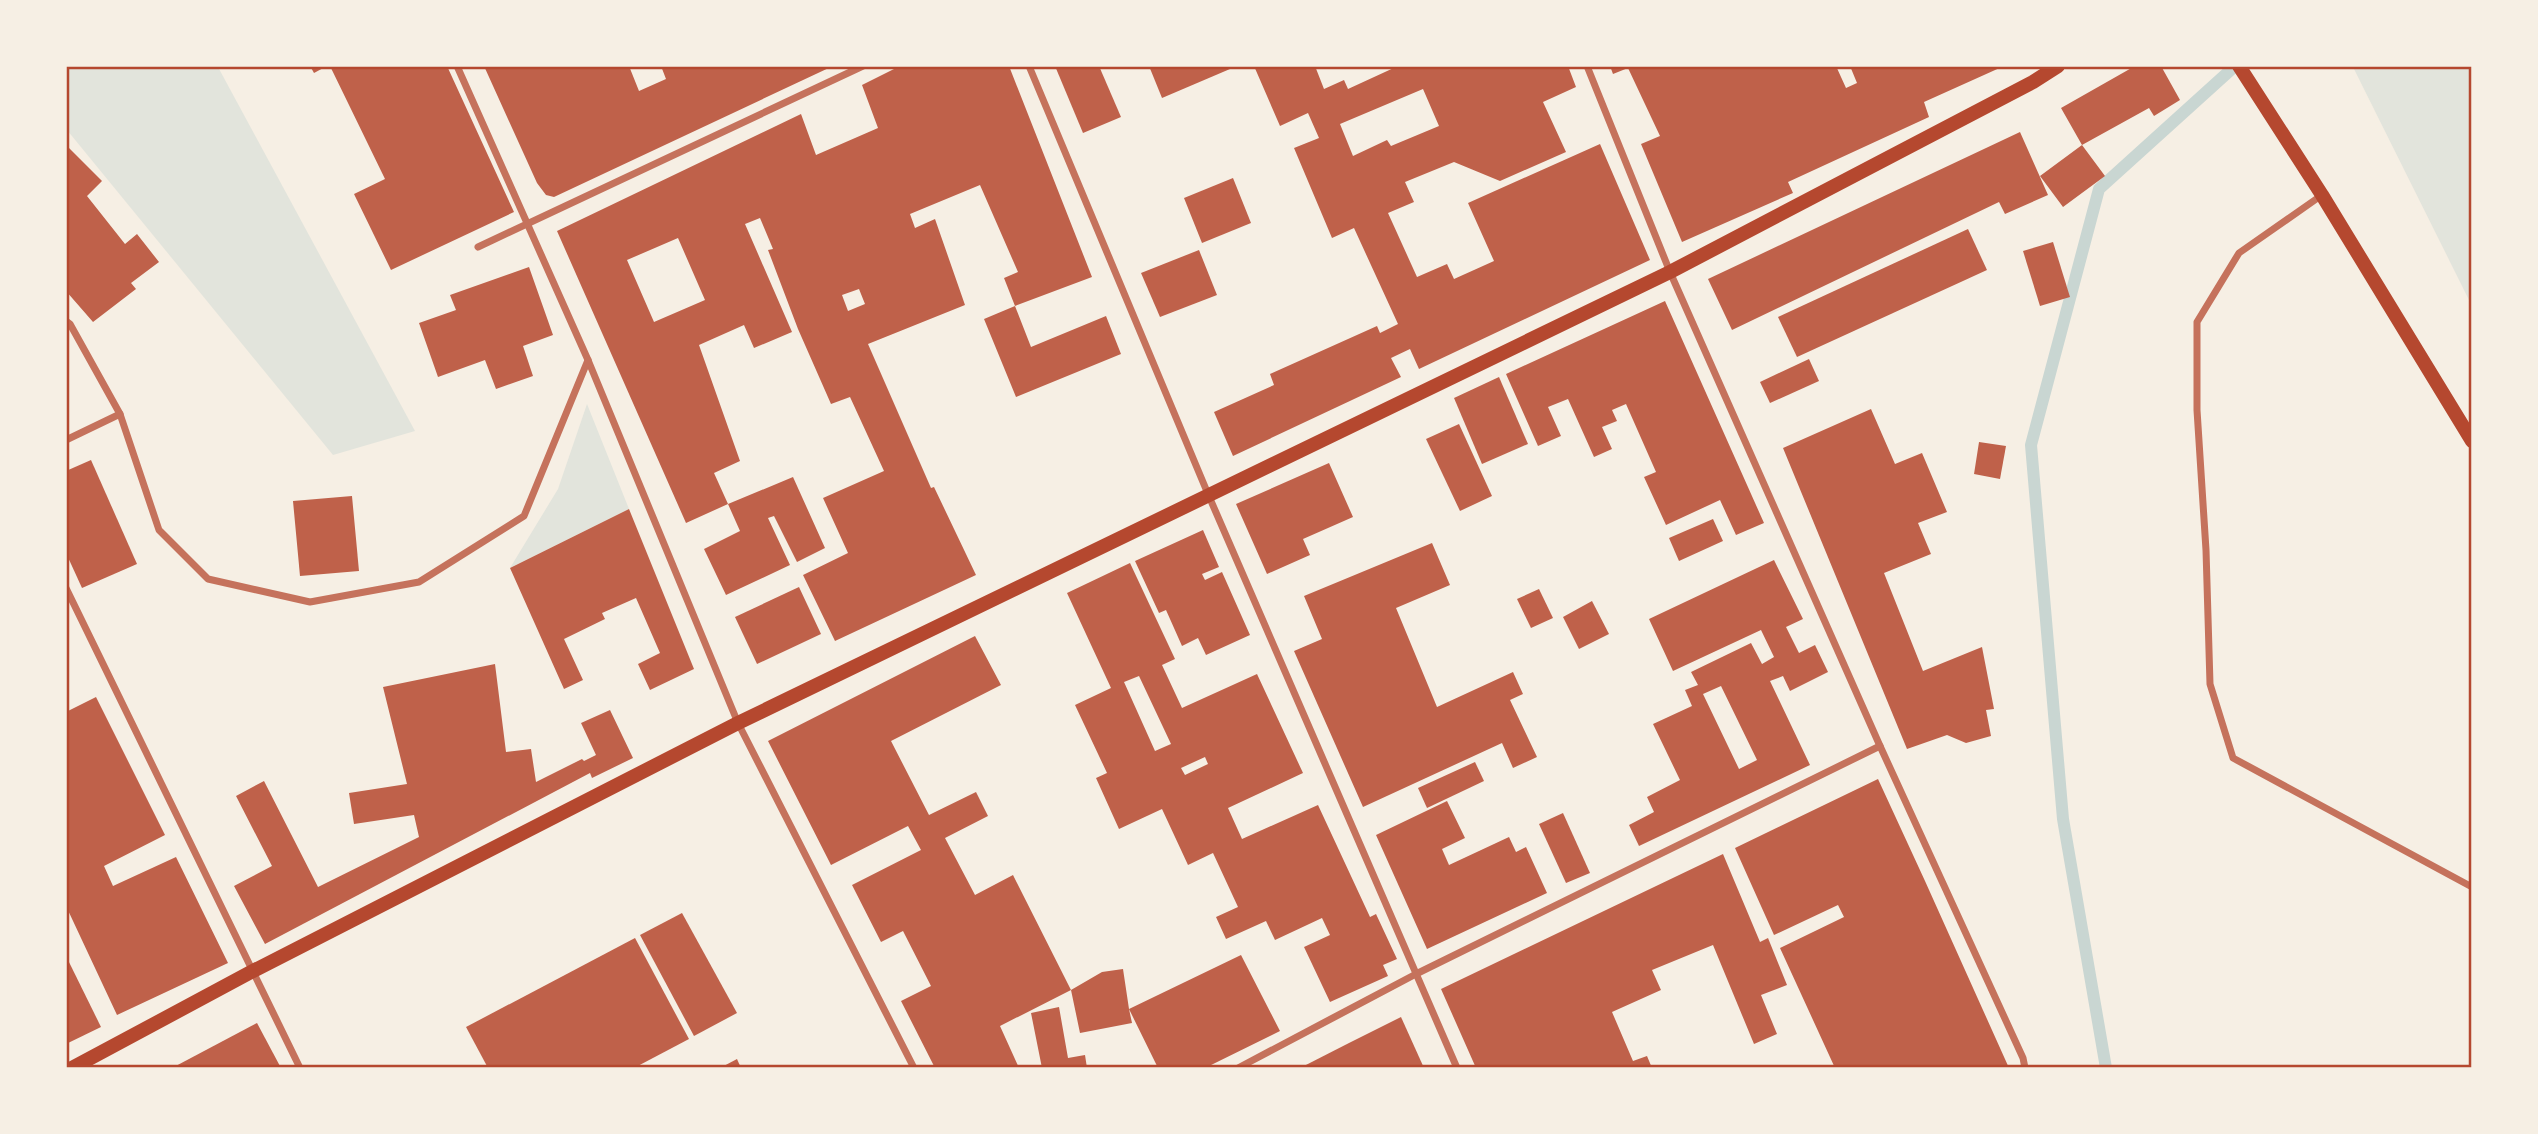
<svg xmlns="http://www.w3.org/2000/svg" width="2538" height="1134" font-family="'Archivo Narrow',sans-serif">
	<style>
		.green { fill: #e2e4dc }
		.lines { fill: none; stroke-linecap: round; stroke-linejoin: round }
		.stream { stroke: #c9d6d2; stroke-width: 12 }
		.building { fill: #bf614a; fill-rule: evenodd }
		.minor { stroke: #c5725c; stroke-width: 7 }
		.secondary { stroke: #b5482f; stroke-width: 14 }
		.neatline { fill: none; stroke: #b5482f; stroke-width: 2.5 }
	</style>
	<rect width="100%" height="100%" fill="#f6efe4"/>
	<g class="green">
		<path d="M66 67H218L415 431 333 455 67 130Z"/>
		<path d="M2353 67H2471V304Z"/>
		<path d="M587 404 629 509 510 568 558 489Z"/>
	</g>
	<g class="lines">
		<path class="stream" d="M2106 1068 2063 819 2031 445 2099 189 2235 66"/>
	</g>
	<g class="building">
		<path d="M310 66H327L314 73Z"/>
		<path d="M330 66H447L514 212 391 270 354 194 385 179Z"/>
		<path d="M484 66H629L639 91 666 79 661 66H833L554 197 546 195 537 183Z"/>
		<path d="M900 66H1009L1092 277 1015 306 1004 278 1018 272 980 185 910 214 915 228 935 219 965 305 868 344 931 488 934 487 976 575 835 641 803 575 848 553 823 498 884 471 850 397 831 404 798 329 768 250 773 249 760 218 745 224 792 332 754 348 744 325 699 345 740 461 714 473 728 504 686 523 557 231 801 114 816 155 878 128 862 85ZM678 238 705 300 654 322 627 260ZM859 289 865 304 848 311 842 295Z"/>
		<path d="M1055 66H1099L1121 117 1083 133Z"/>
		<path d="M1149 66H1237L1162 98Z"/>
		<path d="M1254 66H1315L1324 89 1344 80 1348 89 1398 66H1568L1576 87 1543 102 1566 152 1500 181 1454 162 1405 182 1414 202 1388 213 1417 277 1447 264 1454 279 1494 261 1468 203 1600 144 1650 260 1419 369 1410 349 1391 358 1401 377 1233 456 1214 412 1274 385 1270 374 1377 326 1380 333 1398 324 1354 228 1332 238 1294 148 1319 138 1308 113 1280 126ZM1423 89 1439 126 1391 146 1387 140 1353 156 1340 124Z"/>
		<path d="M1610 66H1836L1846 88 1857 83 1850 66H2004L1924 102 1929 117 1788 182 1793 193 1682 242 1641 144 1660 136 1628 68 1613 74Z"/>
		<path d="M2135 66H2161L2180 100 2154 116 2149 108 2082 145 2105 176 2063 207 2040 176 2082 145 2061 108Z"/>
		<path d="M2020 132 2048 195 2005 214 1999 202 1732 330 1708 279Z"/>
		<path d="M66 145 102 181 87 196 125 244 137 234 159 262 131 283 136 289 93 322 66 291Z"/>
		<path d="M1233 178 1251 223 1202 243 1184 198Z"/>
		<path d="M1968 229 1987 270 1797 357 1778 317Z"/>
		<path d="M2053 242 2070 297 2040 306 2023 251Z"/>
		<path d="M1199 250 1217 295 1160 317 1141 273Z"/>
		<path d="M529 267 553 335 523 346 533 376 496 389 485 360 438 377 419 323 456 310 450 295Z"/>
		<path d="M1665 301 1764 523 1736 535 1720 500 1666 525 1644 477 1656 472 1626 404 1612 410 1617 421 1602 427 1612 449 1594 457 1568 399 1548 407 1561 436 1538 446 1506 374Z"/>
		<path d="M1015 306 1031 347 1106 316 1121 354 1016 397 984 319Z"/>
		<path d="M1809 359 1819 381 1770 403 1760 382Z"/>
		<path d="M1499 377 1528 444 1482 464 1454 398Z"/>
		<path d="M1871 409 1895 464 1922 453 1947 512 1918 523 1931 554 1884 573 1923 671 1982 647 1994 709 1986 710 1991 736 1966 743 1947 735 1907 749 1783 448Z"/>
		<path d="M1459 424 1492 496 1460 511 1426 439Z"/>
		<path d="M1979 442 2006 446 2000 479 1974 474Z"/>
		<path d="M91 460 137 564 82 588 66 553V471Z"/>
		<path d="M1329 463 1353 517 1303 539 1310 555 1267 574 1236 504Z"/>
		<path d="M793 477 825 548 797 562 774 516 768 518 790 565 726 595 704 549 740 531 728 504Z"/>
		<path d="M352 496 359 571 300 576 293 501Z"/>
		<path d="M629 509 694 669 650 690 638 664 660 653 636 598 602 613 605 619 564 639 583 680 564 689 510 568Z"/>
		<path d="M1713 519 1723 541 1679 561 1669 538Z"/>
		<path d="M1203 530 1219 567 1202 574 1205 580 1222 572 1250 635 1206 655 1198 638 1182 646 1166 610 1159 613 1135 561Z"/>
		<path d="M1432 543 1450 585 1396 608 1437 707 1513 672 1523 694 1510 700 1537 757 1513 768 1502 743 1363 807 1294 651 1322 639 1304 596Z"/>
		<path d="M1774 560 1803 619 1786 627 1799 653 1815 645 1828 672 1790 691 1783 676 1770 681 1810 765 1639 846 1629 825 1654 812 1647 797 1680 780 1653 724 1692 706 1685 690 1698 685 1691 672 1751 643 1762 664 1774 657 1761 630 1673 671 1649 619ZM1721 686 1757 760 1739 769 1703 694Z"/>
		<path d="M1130 563 1175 659 1162 665 1182 708 1257 674 1303 773 1228 808 1242 839 1318 805 1370 917 1376 914 1397 959 1383 965 1388 976 1330 1002 1304 947 1330 935 1322 918 1275 940 1266 921 1226 939 1216 917 1238 907 1213 853 1188 865 1162 809 1119 829 1096 778 1107 773 1075 705 1111 688 1067 593ZM1139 676 1171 744 1155 751 1124 682ZM1205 757 1208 764 1185 775 1181 768Z"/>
		<path d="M799 587 821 634 757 664 735 617Z"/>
		<path d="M1539 589 1553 618 1531 628 1517 599Z"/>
		<path d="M1592 601 1609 634 1579 649 1563 617Z"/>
		<path d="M975 636 1001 685 891 741 929 815 976 792 988 816 945 838 975 895 1013 875 1071 990 1102 972 1123 969 1129 1009 1241 955 1280 1031 1205 1068H1158L1129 1009 1132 1023 1080 1033 1071 990 1000 1026 1019 1068H935L901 1001 931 986 903 931 881 942 852 885 921 850 908 826 831 865 768 741Z"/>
		<path d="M495 664 506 752 531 749 536 782 582 759 584 761 596 755 581 723 610 710 633 758 592 778 590 773 265 944 234 886 272 866 236 796 264 781 318 887 419 837 414 815 354 824 349 793 407 784 383 687Z"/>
		<path d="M96 697 165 835 104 866 113 886 176 857 228 963 117 1015 66 906V712Z"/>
		<path d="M1475 762 1484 781 1427 808 1418 788Z"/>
		<path d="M1878 779 1925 881 2009 1068H1835L1780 948 1844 917 1838 905 1774 935 1735 848Z"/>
		<path d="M1447 801 1465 838 1442 849 1449 865 1509 837 1516 852 1526 847 1547 893 1427 949 1376 835Z"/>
		<path d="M1563 813 1590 873 1566 883 1539 824Z"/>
		<path d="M1723 854 1760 942 1768 938 1787 985 1761 995 1777 1034 1754 1044 1713 945 1652 970 1661 990 1612 1012 1633 1061 1647 1056 1652 1068H1476L1441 989Z"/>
		<path d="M682 913 737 1013 694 1036 640 935Z"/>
		<path d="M635 938 689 1039 634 1068H488L466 1027Z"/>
		<path d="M66 956 101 1027 66 1044Z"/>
		<path d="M1059 1007 1068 1058 1085 1055 1087 1068H1042L1031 1013Z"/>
		<path d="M1401 1017 1424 1068H1300L1349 1043Z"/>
		<path d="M257 1023 281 1068H172Z"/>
		<path d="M737 1059 741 1068H720Z"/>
	</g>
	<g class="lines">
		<g class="minor">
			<path d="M457 66 588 360 738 723 914 1068"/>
			<path d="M1029 66 1208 494 1457 1068"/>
			<path d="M1587 66 1670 272 1880 746 2023 1058 2025 1068"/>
			<path d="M2322 195 2239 253 2197 322V410L2206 550 2210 684 2233 758 2472 887"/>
			<path d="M478 247 863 66"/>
			<path d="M66 321 70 324 120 414 159 530 208 579 310 602 419 582 524 516 588 360"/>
			<path d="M66 440 120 414"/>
			<path d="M66 588 300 1068"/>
			<path d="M1238 1068 1416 974 1880 746"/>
		</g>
		<g class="secondary">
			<path d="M2239 66 2322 195 2472 441"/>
			<path d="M72 1068 253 971 738 723 1670 272 2033 82 2058 66"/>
		</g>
	</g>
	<rect width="2538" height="1134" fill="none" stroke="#f6efe4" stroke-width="136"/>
	<rect x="68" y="68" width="2402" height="998" class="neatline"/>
</svg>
